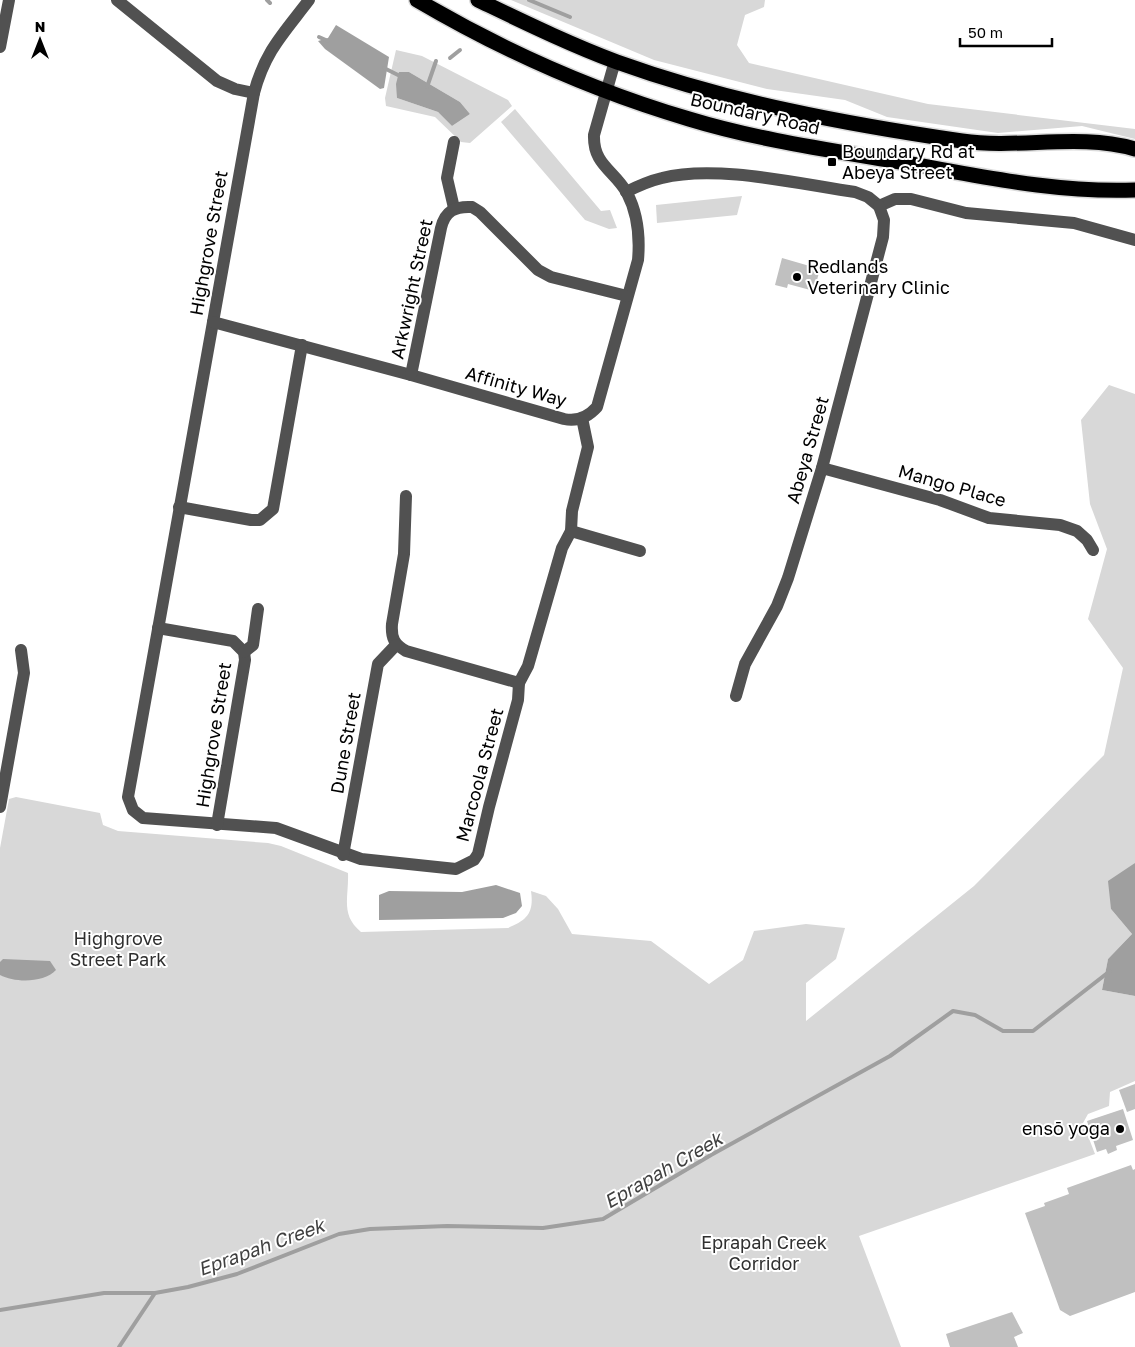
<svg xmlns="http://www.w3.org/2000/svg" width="1135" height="1347" font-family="'Golos Text',sans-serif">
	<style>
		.green { fill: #d8d8d8; fill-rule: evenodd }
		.water { fill: #9f9f9f }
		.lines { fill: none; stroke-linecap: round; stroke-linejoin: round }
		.stream { stroke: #9f9f9f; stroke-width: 4 }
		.building { fill: #c0c0c0 }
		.highway-casing { stroke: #dbdbdb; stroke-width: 18 }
		.minor { stroke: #515151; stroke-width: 12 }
		.highway { stroke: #000; stroke-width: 15 }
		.poi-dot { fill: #000; stroke: #fff; stroke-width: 2 }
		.labels { text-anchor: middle; stroke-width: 4; stroke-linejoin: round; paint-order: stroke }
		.street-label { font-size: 18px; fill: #000; stroke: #fff }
		.poi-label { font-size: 18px; fill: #000; stroke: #fff; text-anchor: start }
		.park-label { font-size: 18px; fill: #2f2f2f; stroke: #fff }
		.water-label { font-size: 19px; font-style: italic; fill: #404040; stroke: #fff }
	</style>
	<rect width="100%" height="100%" fill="#fff"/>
	<g class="green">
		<path d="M511 0H765L764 7 745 15 737 45 749 63 928 104 1135 129V139L1082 126 998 133 887 117 845 100 767 89 654 60Z"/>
		<path d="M396 50 422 56 508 100 512 106 470 143 461 142 435 117 386 106 385 98ZM409 72 460 102 470 114 452 126 438 112 397 98Z"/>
		<path d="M515 109 601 211 610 210 617 228 609 229 585 220 501 122Z"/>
		<path d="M742 196 737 215 657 223 656 205Z"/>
		<path d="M1109 385 1135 394V863L1111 909 1132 934 1108 959 1102 990 1135 996V1081L1110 1092 1109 1106 1088 1114 1083 1123 1095 1154 859 1236 901 1347H0V848L9 799 16 797 100 813 103 825 118 831 268 843 281 846 348 873C349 897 340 915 361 932L508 928C528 920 534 912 531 891L546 896 558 909 572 934 651 941 709 984 743 960 754 931 806 924 845 928 836 959 806 983V1021L974 886 1104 755 1123 668 1088 619 1107 549 1090 504 1081 420Z"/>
	</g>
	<g class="water">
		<path d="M336 25 389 57 384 88 380 89 325 49 318 41 328 38Z"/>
		<path d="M399 72H409L460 102 470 114 452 126 438 112 397 98 396 84Z"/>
		<path d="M1135 863V996L1102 990 1108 959 1132 934 1111 909 1108 881Z"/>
		<path d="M496 885 520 893 522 906 516 913 503 918 379 920V895L389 891 462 892Z"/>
		<path d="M3 959 50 961 56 970C44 983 15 983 0 975V962Z"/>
	</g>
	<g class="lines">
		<g class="stream">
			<path d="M267 0 270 3"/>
			<path d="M529 0 570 17"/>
			<path d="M319 37 328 41"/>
			<path d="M450 58 460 50"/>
			<path d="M384 68 402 77"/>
			<path d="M427 87 436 61"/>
			<path d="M0 1310 104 1293H155L188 1287 237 1274 339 1234 370 1229 447 1226 543 1228 603 1219 711 1155 890 1056 953 1011 975 1015 1003 1031H1033L1110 971"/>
			<path d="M119 1347 155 1293"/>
		</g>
	</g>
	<g class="building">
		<path d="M782 258 820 269 814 291 788 284 787 288 775 285Z"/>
		<path d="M1135 1084V1109L1127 1112 1119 1090Z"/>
		<path d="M1123 1109 1133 1140 1116 1146 1117 1150 1108 1154 1106 1149 1097 1152 1087 1121Z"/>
		<path d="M1131 1165 1133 1170 1135 1169V1292L1070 1316 1060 1310 1025 1213 1045 1206 1044 1203 1069 1194 1067 1188Z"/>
		<path d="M1012 1312 1023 1333 1014 1337 1018 1347H950L946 1334Z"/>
	</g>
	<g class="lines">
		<defs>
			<g id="highway">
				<path d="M417 0C502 50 594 91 689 119 761 141 837 151 911 164 985 177 1059 193 1135 190"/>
				<path d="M478 0C524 22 569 44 617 62 728 102 845 124 962 141 1020 149 1079 133 1135 149"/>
			</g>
		</defs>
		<use href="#highway" class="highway-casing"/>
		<g class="minor">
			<path d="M117 0 217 81 235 89 254 93"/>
			<path d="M309 0C284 33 265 51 254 93L128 797 133 810 143 818 276 828 361 859 456 869 474 860 478 854 489 807 518 700 519 683 528 666 562 548 571 531 572 511 588 447 582 418"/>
			<path d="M0 47 9 0"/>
			<path d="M454 142 447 178 454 208"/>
			<path d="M626 192C638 186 649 181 662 178 716 164 799 184 855 192L868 197 879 206 895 199H911L966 213 1074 223 1135 240"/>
			<path d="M213 322 411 375 564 419C578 422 588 417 597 407L638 260C640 237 638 214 627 193 614 170 593 165 594 135L615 61"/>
			<path d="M411 375 441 228C445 211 455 206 472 207L480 212 538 270 551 277 627 296"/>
			<path d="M822 468 940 500 989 518 1060 525 1077 531 1087 540 1093 550"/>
			<path d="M406 496 404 554 392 624C391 638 394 644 406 651L519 683"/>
			<path d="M179 507 251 520H260L273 509 302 345"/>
			<path d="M571 531 640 551"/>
			<path d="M158 628 233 641 244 652 245 660 217 825"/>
			<path d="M244 652 253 645 258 609"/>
			<path d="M736 696 745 664 777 606 788 578 822 468 883 237 884 220 879 206"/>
			<path d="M0 807 24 673 21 650"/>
			<path d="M343 855 378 664 396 645"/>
		</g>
		<use href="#highway" class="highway"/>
	</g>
	<g class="poi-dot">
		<rect x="827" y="157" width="10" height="10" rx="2.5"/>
		<circle cx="797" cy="277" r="5"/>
		<circle cx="1120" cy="1129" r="5"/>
	</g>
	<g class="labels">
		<g class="street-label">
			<text transform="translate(755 114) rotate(13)" y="6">Boundary Road</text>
			<text transform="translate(209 243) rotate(-80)" y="6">Highgrove Street</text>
			<text transform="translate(412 289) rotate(-78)" y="6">Arkwright Street</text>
			<text transform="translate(516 387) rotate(16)" y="6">Affinity Way</text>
			<text transform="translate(808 450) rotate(-74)" y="6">Abeya Street</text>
			<text transform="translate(952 486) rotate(16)" y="6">Mango Place</text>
			<text transform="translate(214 735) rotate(-81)" y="6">Highgrove Street</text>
			<text transform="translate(346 743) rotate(-80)" y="6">Dune Street</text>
			<text transform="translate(480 775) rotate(-75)" y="6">Marcoola Street</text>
		</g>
		<g class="poi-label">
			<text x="842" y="158">Boundary Rd at<tspan x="842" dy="21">Abeya Street</tspan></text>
			<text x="807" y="273">Redlands<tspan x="807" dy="21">Veterinary Clinic</tspan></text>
			<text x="1110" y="1135" text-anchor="end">ensō yoga</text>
		</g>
		<g class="park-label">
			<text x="118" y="945">Highgrove<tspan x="118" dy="21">Street Park</tspan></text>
			<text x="764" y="1249">Eprapah Creek<tspan x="764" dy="21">Corridor</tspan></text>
		</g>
		<g class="water-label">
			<text transform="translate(663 1170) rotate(-30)" y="7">Eprapah Creek</text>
			<text transform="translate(261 1247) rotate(-20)" y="7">Eprapah Creek</text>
		</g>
	</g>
	<g transform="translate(40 40)" stroke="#ffffff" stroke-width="4" paint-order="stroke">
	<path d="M0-4L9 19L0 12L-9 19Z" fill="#000000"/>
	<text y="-8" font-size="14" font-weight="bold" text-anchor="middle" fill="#000000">N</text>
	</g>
	<path d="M960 38v8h92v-8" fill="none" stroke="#000000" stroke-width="2.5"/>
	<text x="968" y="38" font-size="15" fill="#000000" stroke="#ffffff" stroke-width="4" paint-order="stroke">50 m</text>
</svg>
